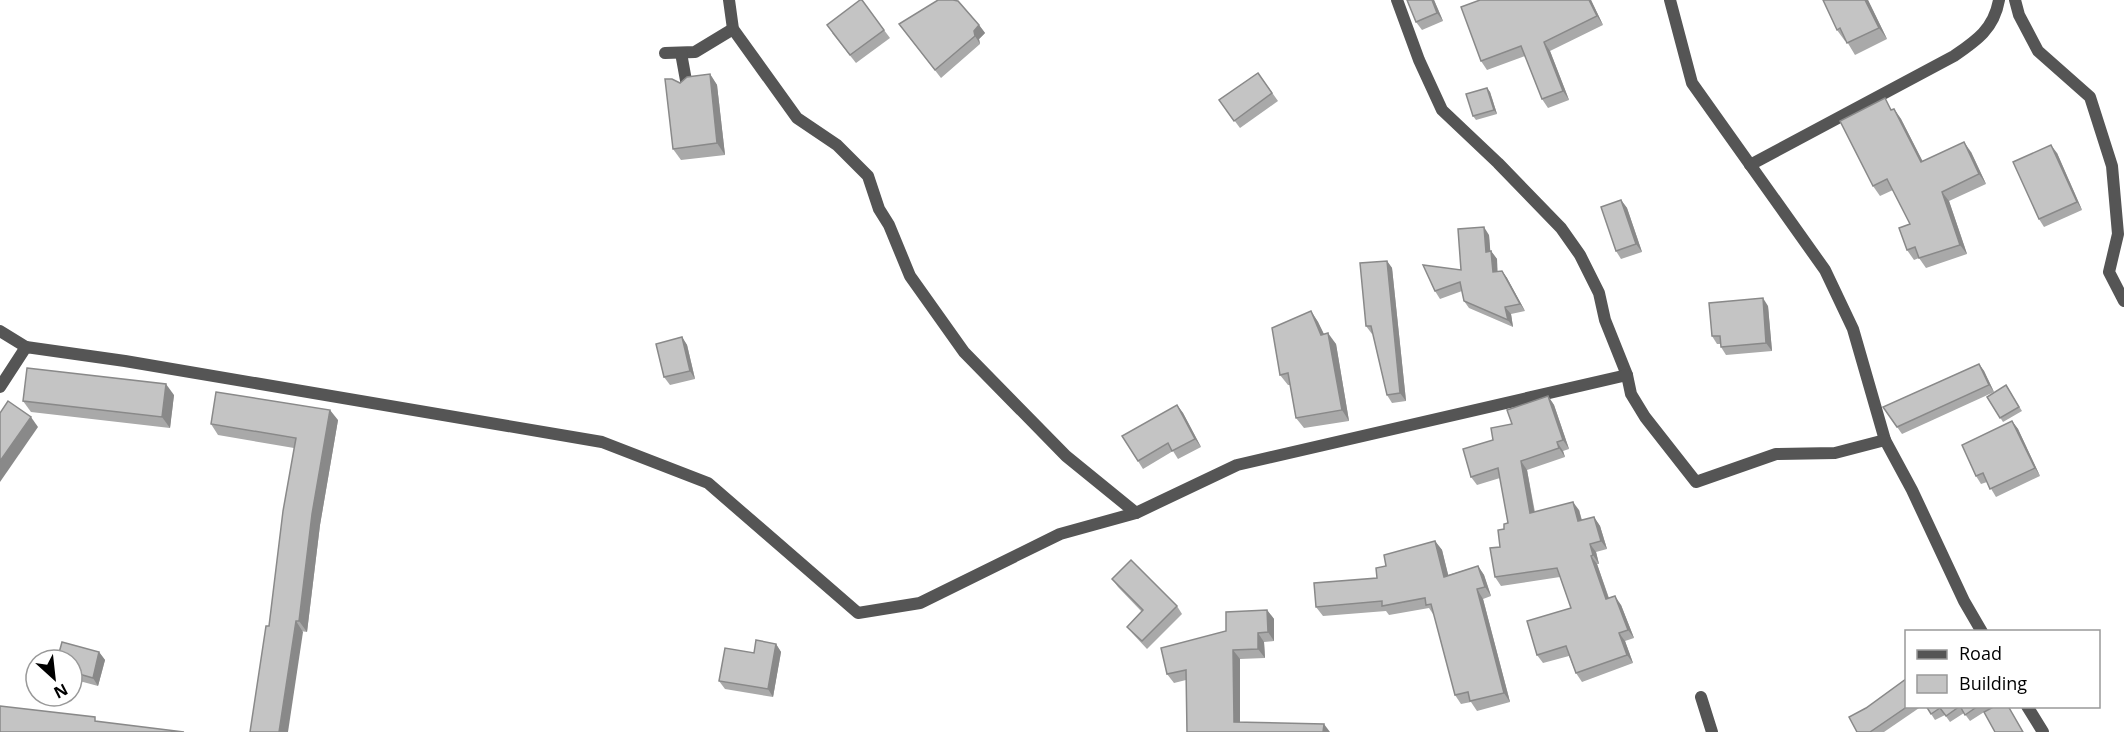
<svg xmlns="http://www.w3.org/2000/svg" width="2124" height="732" font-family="'Open Sans',sans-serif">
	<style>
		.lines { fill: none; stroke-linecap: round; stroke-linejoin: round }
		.minor { stroke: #555; stroke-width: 12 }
		.wall { fill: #a9a9a9 }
		.shaded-wall { fill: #898989 }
		.building { fill: #c4c4c4; stroke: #898989; stroke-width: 1.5 }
	</style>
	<rect width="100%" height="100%" fill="#fff"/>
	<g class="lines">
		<g class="minor">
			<path d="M729 0 733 29 797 118 837 145 868 176 879 209 889 225 910 276 964 352 1066 456 1136 513"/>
			<path d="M1397 0 1419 60 1442 110 1498 163 1561 228 1580 255 1599 293 1605 320 1627 375"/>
			<path d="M1670 0 1692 83 1825 270 1853 329 1885 440"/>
			<path d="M2015 0 2019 15 2038 51 2090 97 2112 166 2118 234 2109 272 2124 301"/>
			<path d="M665 53 695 52 733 29"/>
			<path d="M681 53 687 86"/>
			<path d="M1750 165 1954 56C1976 41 1994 29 1999 0"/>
			<path d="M0 331 26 347"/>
			<path d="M0 387 26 347 125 361 602 442 708 483 858 613 920 603 1060 534 1136 513 1237 465 1627 375 1631 394 1645 417 1696 482 1776 454 1835 453 1885 440 1912 490 1964 601 1982 632"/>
			<path d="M1701 697 1712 732"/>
			<path d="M2027 706 2043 732"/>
		</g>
	</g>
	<g class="wall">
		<path d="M1407 0H1434L1443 21 1422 30 1416 22Z"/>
		<path d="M1480 0H1591L1603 25 1550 51 1569 100 1548 108 1542 99 1525 56 1487 70 1481 61Z"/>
		<path d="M1868 0 1887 39 1855 55 1846 40 1845 41 1837 30Z"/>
		<path d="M899 24 979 25 985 33 979 39 980 44 941 78Z"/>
		<path d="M884 30 890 38 856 63 832 33Z"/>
		<path d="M1258 73 1278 101 1240 128 1219 100Z"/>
		<path d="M710 74 717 85 725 155 681 160 673 149 680 83Z"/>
		<path d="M1487 88 1490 92 1497 114 1476 120 1473 116Z"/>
		<path d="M1893 109H1894L1901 119 1923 162 1971 152 1986 184 1949 201 1967 254 1926 268 1919 258 1914 260 1907 250 1910 224 1893 190 1880 196 1873 186Z"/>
		<path d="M2057 153 2082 210 2044 227 2039 219Z"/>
		<path d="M1621 200 1627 208 1642 252 1621 259 1616 251Z"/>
		<path d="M1489 235 1490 251H1491L1497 259V271H1502L1507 278 1525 311 1511 314 1513 327 1469 308 1464 301 1462 291 1440 299 1435 291 1461 270Z"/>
		<path d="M1387 261 1392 268 1406 401 1392 403 1387 395 1373 334H1372L1366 326Z"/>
		<path d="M1768 306 1772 351 1726 355 1721 347V344H1717L1712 336Z"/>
		<path d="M1311 311 1318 322 1324 334 1336 344 1349 421 1304 428 1296 418 1290 385H1288L1280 375Z"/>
		<path d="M682 337 687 345 695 379 670 385 664 377Z"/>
		<path d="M1979 364 1984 371 1994 392 1902 434 1883 407Z"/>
		<path d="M2006 385 2022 411 2003 422 1987 397Z"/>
		<path d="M174 395 170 428 31 412 23 401Z"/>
		<path d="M1548 396 1554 405 1569 449 1563 451 1565 457 1527 470 1535 512 1579 510 1582 520 1594 517 1600 526 1607 549 1596 552 1599 564H1597L1609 598 1621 605 1634 638 1625 641 1633 663 1582 682 1576 673 1569 656 1543 663 1537 655 1571 608 1560 577 1501 586 1495 577 1500 547 1504 529 1508 523 1500 478 1477 485 1471 477 1493 440Z"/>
		<path d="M1177 405 1183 413 1201 447 1178 459 1173 451 1143 469 1138 461Z"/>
		<path d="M338 420 320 525 307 632 269 626 294 448 218 435 211 424Z"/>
		<path d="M2012 421 2018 429 2040 476 1996 497 1987 482 1981 484 1976 476Z"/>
		<path d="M1435 541 1442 550 1448 575 1478 566 1484 575 1491 596 1483 599 1510 702 1477 711 1471 702 1461 704 1455 695 1434 614H1433L1429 608 1389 615 1386 611 1323 616 1316 607 1377 578 1386 566Z"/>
		<path d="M1112 579 1177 606 1182 614 1147 649 1133 634 1127 627 1142 612 1118 587Z"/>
		<path d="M1267 610 1274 619V641L1264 642 1265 658 1240 659 1187 732 1186 680 1174 683 1167 674 1226 631Z"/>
		<path d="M776 644 781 652 773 697 725 689 719 681 754 653Z"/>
		<path d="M99 652 105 660 98 686 72 679V660Z"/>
		<path d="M1906 706H1922L1884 732H1857L1866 708Z"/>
		<path d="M1926 706H1992V707L1970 721 1964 713 1950 722 1945 715 1935 720Z"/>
	</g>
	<g class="shaded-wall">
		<path d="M1432 0H1434L1443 21 1437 13Z"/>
		<path d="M1589 0H1591L1603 25 1597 16Z"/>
		<path d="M1865 0H1868L1887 39 1879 28Z"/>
		<path d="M979 25 985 33 979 39 980 44 975 36 974 31Z"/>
		<path d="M1544 42 1550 51 1569 100 1563 91Z"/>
		<path d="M710 74 717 85 725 155 717 143Z"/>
		<path d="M1487 88 1490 92 1497 114 1494 110Z"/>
		<path d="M1894 109 1901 119 1928 172 1921 162Z"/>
		<path d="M1964 142 1971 152 1986 184 1979 174Z"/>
		<path d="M2051 145 2057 153 2082 210 2077 202Z"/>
		<path d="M1942 192 1949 201 1967 254 1960 245Z"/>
		<path d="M1621 200 1627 208 1642 252 1636 244Z"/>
		<path d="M1484 227 1489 235 1491 259 1486 252Z"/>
		<path d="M1491 251 1497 259 1498 280 1493 272Z"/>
		<path d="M1387 261 1392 268 1406 401 1400 393Z"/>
		<path d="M1502 271 1507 278 1525 311 1520 304Z"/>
		<path d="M1763 298 1768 306 1772 351 1766 343Z"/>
		<path d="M1505 307 1511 314 1513 327 1508 320Z"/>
		<path d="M1311 311 1318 322 1329 345 1321 335Z"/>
		<path d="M1328 333 1336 344 1349 421 1342 410Z"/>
		<path d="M682 337 687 345 695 379 690 371Z"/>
		<path d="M1979 364 1984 371 1994 392 1989 385Z"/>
		<path d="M166 384 174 395 170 428 162 417Z"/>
		<path d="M1548 396 1554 405 1569 449 1563 440Z"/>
		<path d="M1177 405 1183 413 1201 447 1195 439Z"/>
		<path d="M330 410 338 420 320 525 307 632 299 621 312 514Z"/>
		<path d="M31 417 38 427 0 482V461Z"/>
		<path d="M2012 421 2018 429 2040 476 2035 468Z"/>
		<path d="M1557 442 1563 451 1565 457 1559 448Z"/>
		<path d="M1521 461 1527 470 1536 522 1530 513Z"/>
		<path d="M1573 502 1579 510 1584 530 1578 521Z"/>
		<path d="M1594 517 1600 526 1607 549 1601 541Z"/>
		<path d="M1435 541 1442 550 1451 586 1444 577Z"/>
		<path d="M1590 544 1596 552 1599 564 1593 555Z"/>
		<path d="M1591 556 1597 564 1612 608 1606 599Z"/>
		<path d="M1478 566 1484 575 1491 596 1485 587Z"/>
		<path d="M1477 589 1483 599 1510 702 1504 693Z"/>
		<path d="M1615 596 1621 605 1634 638 1628 630Z"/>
		<path d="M1267 610 1274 619V641L1268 632Z"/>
		<path d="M296 621 303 632 288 732H279Z"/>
		<path d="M1258 633 1264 642 1265 658 1258 649Z"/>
		<path d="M1619 633 1625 641 1633 663 1627 655Z"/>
		<path d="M776 644 781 652 773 697 768 689Z"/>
		<path d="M1233 650 1240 659V731L1234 722Z"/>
		<path d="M99 652 105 660 98 686 93 678Z"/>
		<path d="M1324 724 1330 732H1323Z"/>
	</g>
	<g class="building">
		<path d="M860 0H862L884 30 850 55 827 25Z"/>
		<path d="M938 0H953L958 1 979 25 974 31 975 36 935 70 899 24Z"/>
		<path d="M1407 0H1432L1437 13 1416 22Z"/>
		<path d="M1480 0H1589L1597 16 1544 42 1563 91 1542 99 1521 46 1481 61 1461 7Z"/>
		<path d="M1823 0H1865L1879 28 1847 43 1840 28 1837 30Z"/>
		<path d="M1258 73 1272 93 1234 121 1219 100Z"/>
		<path d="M710 74 717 143 673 149 665 79H672L680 83 687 77Z"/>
		<path d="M1487 88 1494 110 1473 116 1466 94Z"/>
		<path d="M1885 98 1891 110 1894 109 1921 162 1964 142 1979 174 1942 192 1960 245 1919 258 1915 247 1907 250 1899 228 1910 224 1887 179 1873 186 1840 121Z"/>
		<path d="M2051 145 2077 202 2039 219 2013 162Z"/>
		<path d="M1621 200 1636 244 1616 251 1601 207Z"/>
		<path d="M1484 227 1486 252 1491 251 1493 272 1502 271 1520 304 1505 307 1508 320 1464 301 1460 282 1435 291 1423 265 1461 270 1458 229Z"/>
		<path d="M1387 261 1400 393 1387 395 1371 326H1366L1360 263Z"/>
		<path d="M1763 298 1766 343 1721 347 1720 336H1712L1709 303Z"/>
		<path d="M1311 311 1321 335 1328 333 1342 410 1296 418 1288 373 1280 375 1272 328Z"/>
		<path d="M682 337 690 371 664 377 656 344Z"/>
		<path d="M1979 364 1989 385 1897 427 1883 407Z"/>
		<path d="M27 368 166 384 162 417 23 401Z"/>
		<path d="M2006 385 2019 407 2000 418 1987 397Z"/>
		<path d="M216 392 330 410 312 514 299 621H296L279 732H250L266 626H269L283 511 296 438 211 424Z"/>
		<path d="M1548 396 1563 440 1557 442 1559 448 1521 461 1530 513 1573 502 1578 521 1594 517 1601 541 1590 544 1593 555 1591 556 1606 599 1615 596 1628 630 1619 633 1627 655 1576 673 1566 646 1537 655 1527 621 1571 608 1557 568 1495 577 1490 548 1500 547 1498 530 1504 529V524L1508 523 1498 468 1471 477 1463 449 1493 440 1491 428 1512 424 1507 410Z"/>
		<path d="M8 401 31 417 0 461V413Z"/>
		<path d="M1177 405 1195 439 1172 451 1168 443 1138 461 1122 436Z"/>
		<path d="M2012 421 2035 468 1990 489 1983 473 1976 476 1962 445Z"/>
		<path d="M1435 541 1444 577 1478 566 1485 587 1477 589 1504 693 1470 701 1468 692 1455 695 1431 604 1426 605 1425 598 1382 606V601L1316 607 1314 583 1377 578 1376 568 1386 566 1384 555Z"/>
		<path d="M1131 560 1177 606 1142 641 1127 627 1143 610 1112 579Z"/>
		<path d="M1267 610 1268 632 1258 633V649L1233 650 1234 722 1324 724 1323 732H1187L1186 670 1167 674 1161 648 1226 631V612Z"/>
		<path d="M756 640 776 644 768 689 719 681 725 648 754 653Z"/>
		<path d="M62 642 99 652 93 678 72 672V660H57Z"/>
		<path d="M1906 679V706H1908L1870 732H1857L1849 717 1866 708Z"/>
		<path d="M0 706 95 717V721L184 732H0Z"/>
		<path d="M1926 706H1960L1946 716 1940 708 1931 714Z"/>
		<path d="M1960 706H1978L1965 715Z"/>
		<path d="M1995 706H2008L2023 732H1995L1984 712Z"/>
	</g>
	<rect x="1905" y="630" width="195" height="78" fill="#ffffff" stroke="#999999" stroke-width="1.5"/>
	<rect x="1917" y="650" width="30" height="9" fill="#555555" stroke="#999999" stroke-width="1.5"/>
	<text x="1959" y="660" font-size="18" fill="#000000">Road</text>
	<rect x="1917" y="675" width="30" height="18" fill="#c4c4c4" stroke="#999999" stroke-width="1.5"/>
	<text x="1959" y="690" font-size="18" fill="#000000">Building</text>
	<g transform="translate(54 678) rotate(153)"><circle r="28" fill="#ffffff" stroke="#999999" stroke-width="1.5"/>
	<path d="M0-4.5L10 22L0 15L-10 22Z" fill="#000000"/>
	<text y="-9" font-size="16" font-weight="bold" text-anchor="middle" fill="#000000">N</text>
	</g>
</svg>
